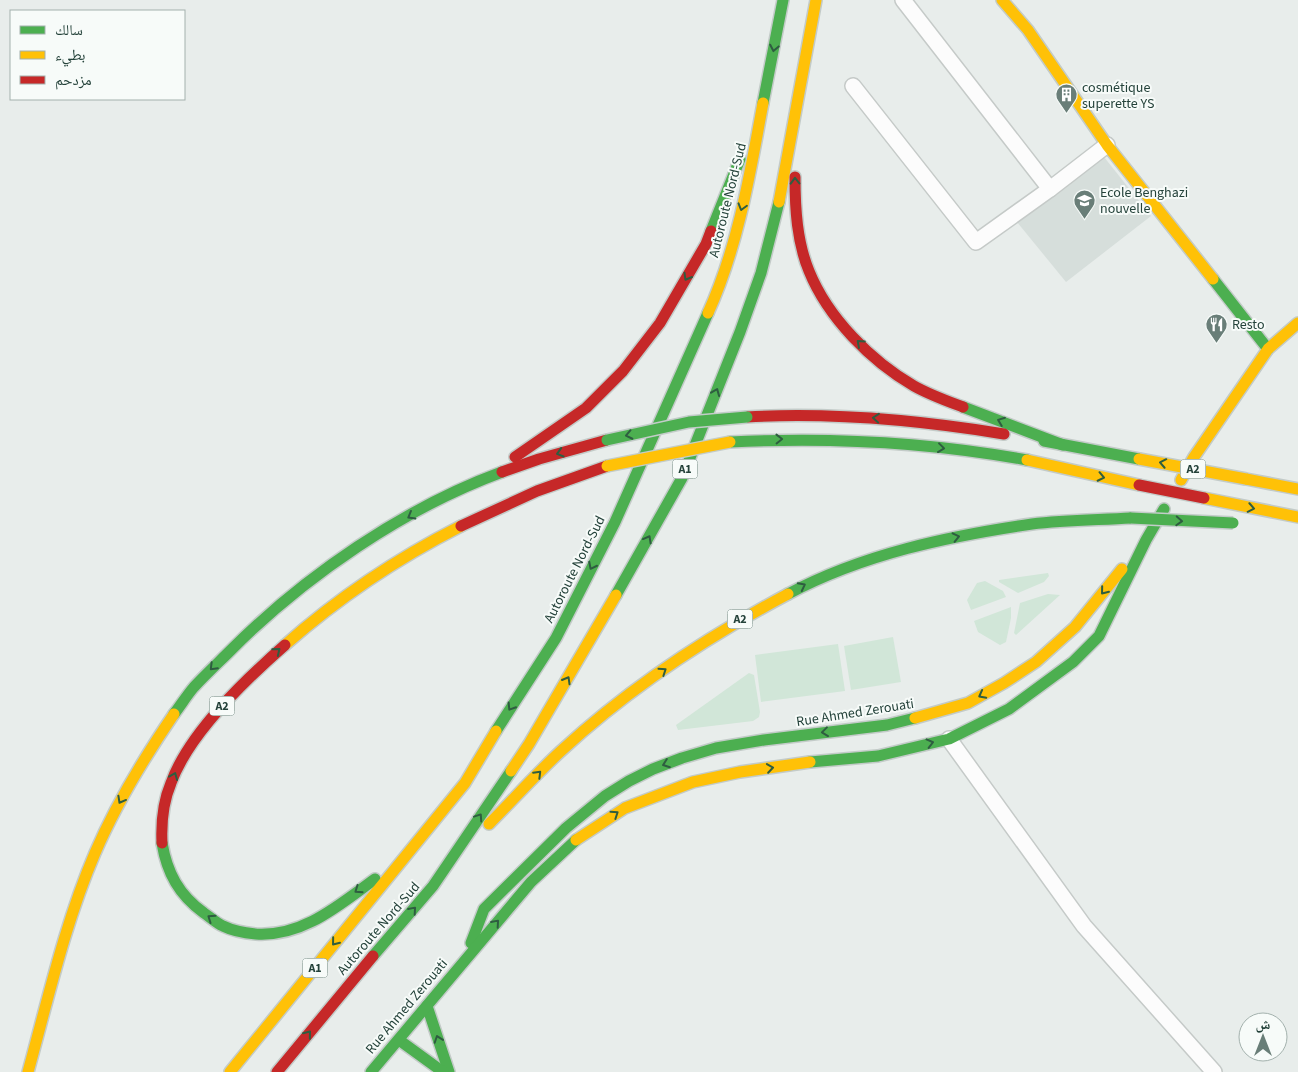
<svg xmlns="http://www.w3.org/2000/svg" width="1298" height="1072" font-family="'Source Sans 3','Noto Naskh Arabic',sans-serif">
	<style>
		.built { fill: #d6dedb }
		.green { fill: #d1e6d8 }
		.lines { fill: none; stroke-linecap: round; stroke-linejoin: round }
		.street-casing { stroke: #c5cac8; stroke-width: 18 }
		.fast-casing { stroke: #c3cbc8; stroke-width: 14 }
		.slow-casing { stroke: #c3cbc8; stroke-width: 14 }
		.jam-casing { stroke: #c3cbc8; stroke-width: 14 }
		.street { stroke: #fcfcfc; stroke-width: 15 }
		.fast { stroke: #4caf50; stroke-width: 11 }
		.slow { stroke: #ffc107; stroke-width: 11 }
		.jam { stroke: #c62828; stroke-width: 11 }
		.fast-bridge-casing { stroke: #c3ccc9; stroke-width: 14; stroke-linecap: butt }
		.slow-bridge-casing { stroke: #c3ccc9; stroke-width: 14; stroke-linecap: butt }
		.jam-bridge-casing { stroke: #c3ccc9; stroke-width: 14; stroke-linecap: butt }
		.fast-bridge { stroke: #4caf50; stroke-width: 11 }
		.slow-bridge { stroke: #ffc107; stroke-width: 11 }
		.jam-bridge { stroke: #c62828; stroke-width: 11 }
		.oneway { stroke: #2e5d40 }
		.labels { text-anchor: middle; stroke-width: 4; stroke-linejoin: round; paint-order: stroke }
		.shield { fill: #f7fbf9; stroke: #637a73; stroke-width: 1 }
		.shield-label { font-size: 12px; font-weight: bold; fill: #24423a }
		.poi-label { font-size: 14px; fill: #24423a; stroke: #f7fbf9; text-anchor: start }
		.street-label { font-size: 14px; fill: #24423a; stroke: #f7fbf9 }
	</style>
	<rect width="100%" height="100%" fill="#e8edeb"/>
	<path class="built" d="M1104 157 1151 216 1066 282 1017 222Z"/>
	<g class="green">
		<path d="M1048 573 1049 576 1044 582 1018 593 999 582V580Z"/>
		<path d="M985 581 1003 591 1006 597 971 610 967 600 977 583Z"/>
		<path d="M1048 594 1060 595 1016 635 1014 633 1020 603Z"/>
		<path d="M1011 607V618L1006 642 1000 645 978 632 974 621Z"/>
		<path d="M893 637 901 682 851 690 844 646Z"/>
		<path d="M838 644 845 691 761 702 755 655Z"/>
		<path d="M749 673 754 675 760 712 759 717 753 721 678 730 676 725Z"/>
	</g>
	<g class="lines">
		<defs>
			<g id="street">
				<path d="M903 0 1050 189"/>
				<path d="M853 86 976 242 1050 189 1107 145"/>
				<path d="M949 739 1084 926 1214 1072"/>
			</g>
			<g id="fast">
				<path d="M763 103 783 0"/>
				<path d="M711 231 740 159"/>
				<path d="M1213 279 1268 349"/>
				<path d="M963 407 1063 445"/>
				<path d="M1044 441 1139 459"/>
				<path d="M730 442C829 437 929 442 1027 460"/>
				<path d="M788 594C863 554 949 536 1032 524 1065 520 1098 520 1131 518"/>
				<path d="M616 595 682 478 740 332 761 273 779 202"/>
				<path d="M174 714C181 705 187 695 194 687 206 674 219 662 232 649 305 576 404 508 502 472"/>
				<path d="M496 731 556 638 615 522 708 313"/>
				<path d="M810 762 878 756 949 739 1009 709 1073 662 1099 636 1146 540 1164 509"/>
				<path d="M162 843C167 873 179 895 204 913 210 917 216 923 223 926 233 931 245 933 256 934 303 937 339 905 375 879"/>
				<path d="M471 943 484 909 566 828 605 796 629 781 653 769 682 758 716 748 764 740 887 725 915 718"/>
				<path d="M373 956 433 886 511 771"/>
				<path d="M427 1006 449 1072"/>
				<path d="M399 1040 443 1072"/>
				<path d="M371 1072 531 882 576 840"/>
			</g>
			<g id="slow">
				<path d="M1002 0 1028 30 1107 145 1213 279"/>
				<path d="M779 202 816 0"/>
				<path d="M708 313C738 247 750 174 763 103"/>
				<path d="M1027 460 1139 485"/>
				<path d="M1246 479 1298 489"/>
				<path d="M1181 480 1194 457 1268 349 1298 323"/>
				<path d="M1204 498 1298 517"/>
				<path d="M285 645C338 598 398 558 461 526"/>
				<path d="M915 718 968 703 1004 683 1036 662 1075 627 1122 569"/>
				<path d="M511 771 529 744 616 595"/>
				<path d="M489 824C513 800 536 774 561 751 627 690 709 636 788 594"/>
				<path d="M576 840 625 808 693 782 740 772 810 762"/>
				<path d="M28 1072C48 999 65 923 95 853 116 804 144 758 174 714"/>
				<path d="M230 1072 465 783 496 731"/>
			</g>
			<g id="jam">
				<path d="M795 177C795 209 797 242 809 271 828 318 871 361 914 386 930 395 947 401 963 407"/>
				<path d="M747 417C834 412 918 420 1004 434"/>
				<path d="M515 457 586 408 623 371 660 323 706 244 711 231"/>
				<path d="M502 472 539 459 607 440"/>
				<path d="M461 526 537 491 607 466"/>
				<path d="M162 843C161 822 163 802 171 783 189 733 245 680 285 645"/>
				<path d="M277 1072 373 956"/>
			</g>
		</defs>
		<use href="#street" class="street-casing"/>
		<use href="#fast" class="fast-casing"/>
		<use href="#slow" class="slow-casing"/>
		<use href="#jam" class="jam-casing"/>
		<use href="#street" class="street"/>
		<use href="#fast" class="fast"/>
		<use href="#slow" class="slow"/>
		<use href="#jam" class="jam"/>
		<defs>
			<g id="fast-bridge">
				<path d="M607 440 689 422 747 417"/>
				<path d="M1131 518 1233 523"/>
			</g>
			<g id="slow-bridge">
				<path d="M1139 459 1246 479"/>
				<path d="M607 466 730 442"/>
			</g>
			<path id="jam-bridge" d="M1139 485 1204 498"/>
		</defs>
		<use href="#fast-bridge" class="fast-bridge-casing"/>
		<use href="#slow-bridge" class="slow-bridge-casing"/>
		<use href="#jam-bridge" class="jam-bridge-casing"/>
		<use href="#fast-bridge" class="fast-bridge"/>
		<use href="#slow-bridge" class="slow-bridge"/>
		<use href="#jam-bridge" class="jam-bridge"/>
	</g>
	<defs><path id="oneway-chevron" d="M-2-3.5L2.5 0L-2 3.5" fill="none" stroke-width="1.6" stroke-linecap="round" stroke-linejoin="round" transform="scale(1.25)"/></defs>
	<g class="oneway">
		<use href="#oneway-chevron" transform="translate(774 48) rotate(101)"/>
		<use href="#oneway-chevron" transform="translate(795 181) rotate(-91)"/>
		<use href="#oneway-chevron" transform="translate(742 207) rotate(106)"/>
		<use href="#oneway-chevron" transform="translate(687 277) rotate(120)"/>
		<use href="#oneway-chevron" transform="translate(860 343) rotate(-138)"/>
		<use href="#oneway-chevron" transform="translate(716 392) rotate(-68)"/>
		<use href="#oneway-chevron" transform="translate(876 418) rotate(-175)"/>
		<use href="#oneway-chevron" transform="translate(1001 421) rotate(-159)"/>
		<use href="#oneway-chevron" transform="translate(629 435) rotate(168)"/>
		<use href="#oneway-chevron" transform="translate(779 439) rotate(-1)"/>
		<use href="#oneway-chevron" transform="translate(941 448) rotate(7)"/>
		<use href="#oneway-chevron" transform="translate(560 453) rotate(164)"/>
		<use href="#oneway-chevron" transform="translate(1163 463) rotate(-169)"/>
		<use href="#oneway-chevron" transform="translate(1101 477) rotate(12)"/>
		<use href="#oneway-chevron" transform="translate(1251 508) rotate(11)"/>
		<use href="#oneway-chevron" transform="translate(411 516) rotate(150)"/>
		<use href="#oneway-chevron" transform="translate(1179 521) rotate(3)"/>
		<use href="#oneway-chevron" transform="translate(956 537) rotate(-13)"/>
		<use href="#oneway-chevron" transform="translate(648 539) rotate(-61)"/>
		<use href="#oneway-chevron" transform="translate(592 566) rotate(117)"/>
		<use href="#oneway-chevron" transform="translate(802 586) rotate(-27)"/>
		<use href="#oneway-chevron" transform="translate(1104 591) rotate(129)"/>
		<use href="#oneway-chevron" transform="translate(277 651) rotate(-39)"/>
		<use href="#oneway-chevron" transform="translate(213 667) rotate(135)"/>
		<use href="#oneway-chevron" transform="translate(663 671) rotate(-34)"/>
		<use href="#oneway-chevron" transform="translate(567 680) rotate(-60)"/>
		<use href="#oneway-chevron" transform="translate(982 695) rotate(152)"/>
		<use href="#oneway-chevron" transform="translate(511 707) rotate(122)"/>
		<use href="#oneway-chevron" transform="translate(825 732) rotate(173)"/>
		<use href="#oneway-chevron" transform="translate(930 743) rotate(-14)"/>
		<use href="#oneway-chevron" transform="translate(666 764) rotate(160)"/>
		<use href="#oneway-chevron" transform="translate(770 768) rotate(-8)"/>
		<use href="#oneway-chevron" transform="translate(538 774) rotate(-45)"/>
		<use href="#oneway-chevron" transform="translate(174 776) rotate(-68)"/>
		<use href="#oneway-chevron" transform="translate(121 800) rotate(119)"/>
		<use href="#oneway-chevron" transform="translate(615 814) rotate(-34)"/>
		<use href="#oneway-chevron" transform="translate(479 817) rotate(-56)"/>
		<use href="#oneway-chevron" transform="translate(358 890) rotate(145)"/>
		<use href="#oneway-chevron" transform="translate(413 910) rotate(-49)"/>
		<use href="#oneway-chevron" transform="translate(211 918) rotate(-145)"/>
		<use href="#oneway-chevron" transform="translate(496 923) rotate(-49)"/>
		<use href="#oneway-chevron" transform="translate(335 942) rotate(129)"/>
		<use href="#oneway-chevron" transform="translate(308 1034) rotate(-51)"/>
		<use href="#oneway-chevron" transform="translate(438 1039) rotate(-109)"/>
	</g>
	<defs>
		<symbol id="building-pin" viewBox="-11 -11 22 30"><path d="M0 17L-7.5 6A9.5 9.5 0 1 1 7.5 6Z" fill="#697e78" stroke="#f7fbf9"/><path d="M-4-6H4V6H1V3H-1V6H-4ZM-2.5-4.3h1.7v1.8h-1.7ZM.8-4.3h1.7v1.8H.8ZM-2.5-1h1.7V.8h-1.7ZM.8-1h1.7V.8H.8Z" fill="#fff"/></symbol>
		<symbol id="school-pin" viewBox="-11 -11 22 30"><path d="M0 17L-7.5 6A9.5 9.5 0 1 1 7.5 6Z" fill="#697e78" stroke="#f7fbf9"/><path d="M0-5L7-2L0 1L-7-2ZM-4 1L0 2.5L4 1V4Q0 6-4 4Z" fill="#fff"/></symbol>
		<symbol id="restaurant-pin" viewBox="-11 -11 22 30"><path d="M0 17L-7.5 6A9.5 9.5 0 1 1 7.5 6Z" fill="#697e78" stroke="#f7fbf9"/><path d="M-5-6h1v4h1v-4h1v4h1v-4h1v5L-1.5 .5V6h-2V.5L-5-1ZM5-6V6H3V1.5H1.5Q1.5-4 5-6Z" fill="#fff"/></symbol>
	</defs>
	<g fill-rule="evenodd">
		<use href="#building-pin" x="1054" y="82" width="25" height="34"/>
		<use href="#school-pin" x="1072" y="188" width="25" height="34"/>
		<use href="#restaurant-pin" x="1204" y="312" width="25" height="34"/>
	</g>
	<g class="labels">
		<g class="shield">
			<rect x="672.5" y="459.5" width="25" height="19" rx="4"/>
			<rect x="1180.5" y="459.5" width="25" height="19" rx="4"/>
			<rect x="727.5" y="609.5" width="25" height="19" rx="4"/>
			<rect x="209.5" y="696.5" width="25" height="19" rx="4"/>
			<rect x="302.5" y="958.5" width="25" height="19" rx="4"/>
		</g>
		<g class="shield-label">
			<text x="685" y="473">A1</text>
			<text x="1193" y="473">A2</text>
			<text x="740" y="623">A2</text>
			<text x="222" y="710">A2</text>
			<text x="315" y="972">A1</text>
		</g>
		<g class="poi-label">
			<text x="1082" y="92">cosmétique<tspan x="1082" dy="16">superette YS</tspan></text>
			<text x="1100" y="197">Ecole Benghazi<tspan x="1100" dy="16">nouvelle</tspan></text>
			<text x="1232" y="329">Resto</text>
		</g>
		<g class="street-label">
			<text transform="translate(727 200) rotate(-76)" y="5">Autoroute Nord-Sud</text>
			<text transform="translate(574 569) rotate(-63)" y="5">Autoroute Nord-Sud</text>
			<text transform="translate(855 712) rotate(-9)" y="5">Rue Ahmed Zerouati</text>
			<text transform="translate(378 928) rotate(-49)" y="5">Autoroute Nord-Sud</text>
			<text transform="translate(406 1006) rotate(-50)" y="5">Rue Ahmed Zerouati</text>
		</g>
	</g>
	<rect x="10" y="10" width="175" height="90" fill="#f7fbf9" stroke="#a3b1ad"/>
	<rect x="20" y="26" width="25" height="8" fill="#4caf50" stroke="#a3b1ad"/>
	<text x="55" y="35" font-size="15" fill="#24423a">سالك</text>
	<rect x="20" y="51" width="25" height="8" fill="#ffc107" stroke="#a3b1ad"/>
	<text x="55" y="60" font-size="15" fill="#24423a">بطيء</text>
	<rect x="20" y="76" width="25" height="8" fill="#c62828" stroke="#a3b1ad"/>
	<text x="55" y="85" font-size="15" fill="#24423a">مزدحم</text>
	<g transform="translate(1263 1037)"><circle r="24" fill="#f7fbf9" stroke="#a3b1ad"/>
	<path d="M0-4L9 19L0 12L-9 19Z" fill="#697e78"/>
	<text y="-8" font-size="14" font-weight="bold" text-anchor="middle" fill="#24423a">ش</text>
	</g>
</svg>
